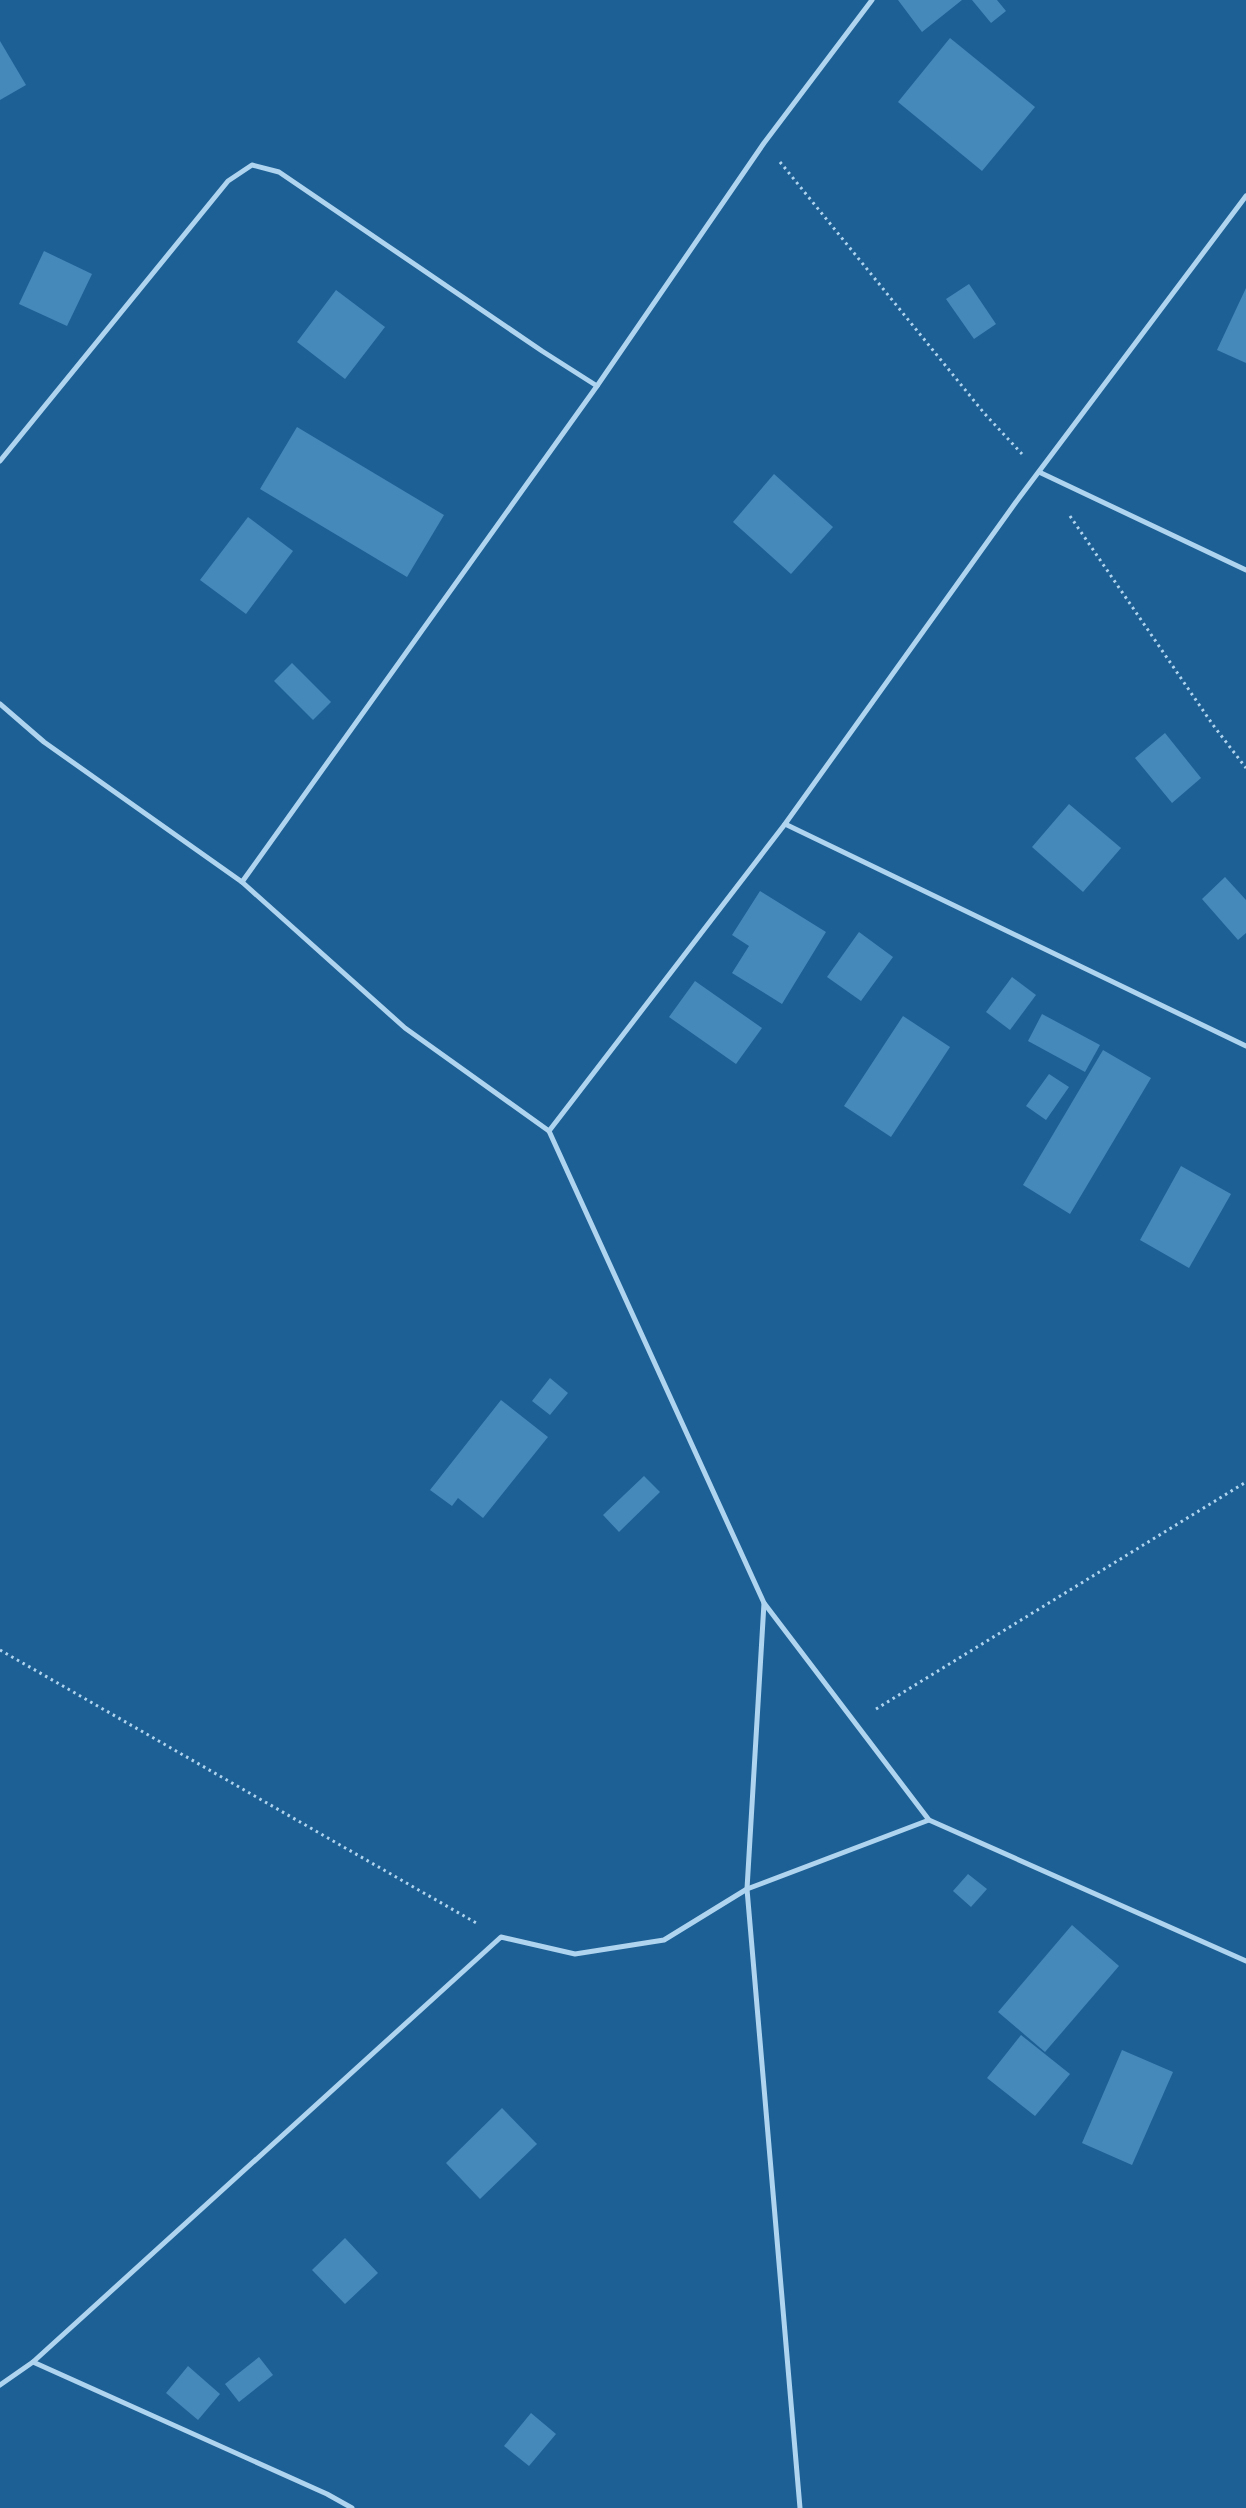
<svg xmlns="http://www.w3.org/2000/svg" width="1246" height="2508" font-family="Arial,sans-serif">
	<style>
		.building { fill: #4589bb }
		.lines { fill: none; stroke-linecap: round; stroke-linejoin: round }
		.path { stroke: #afd4ef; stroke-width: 3; stroke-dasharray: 2.5 4; stroke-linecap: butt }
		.minor { stroke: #afd4ef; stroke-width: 5 }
	</style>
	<rect width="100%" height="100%" fill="#1d6095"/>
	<g class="building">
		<path d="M898 0H962L922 32Z"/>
		<path d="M972 0H997L1006 11 991 23Z"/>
		<path d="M950 38 1035 107 982 171 898 102Z"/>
		<path d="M0 41 26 85 0 100Z"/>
		<path d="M44 251 92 274 67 326 19 304Z"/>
		<path d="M969 284 996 324 974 339 946 299Z"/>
		<path d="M1246 288V363L1217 350Z"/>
		<path d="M336 290 385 327 345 379 297 342Z"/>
		<path d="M297 427 444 515 407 577 260 489Z"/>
		<path d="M774 474 833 527 791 574 733 522Z"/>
		<path d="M248 517 293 551 246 614 200 580Z"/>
		<path d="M292 663 331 702 313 720 274 681Z"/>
		<path d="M1165 733 1201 778 1172 803 1135 758Z"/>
		<path d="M1069 804 1121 848 1083 892 1032 847Z"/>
		<path d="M1225 877 1246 900V933L1238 940 1202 899Z"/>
		<path d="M760 891 826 932 782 1004 732 973 749 946 732 935Z"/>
		<path d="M859 932 893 957 861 1001 827 977Z"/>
		<path d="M1012 977 1036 995 1010 1030 986 1012Z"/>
		<path d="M695 981 762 1028 736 1064 669 1017Z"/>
		<path d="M1042 1014 1100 1045 1085 1072 1028 1041Z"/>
		<path d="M903 1016 950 1047 891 1137 844 1106Z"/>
		<path d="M1103 1050 1151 1078 1070 1214 1023 1185Z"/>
		<path d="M1049 1074 1069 1087 1046 1120 1026 1106Z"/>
		<path d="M1181 1166 1231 1194 1189 1268 1140 1240Z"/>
		<path d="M550 1378 568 1393 550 1415 532 1401Z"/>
		<path d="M501 1400 548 1437 483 1518 458 1498 452 1506 430 1490Z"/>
		<path d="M644 1476 660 1492 619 1532 603 1515Z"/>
		<path d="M968 1874 987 1889 971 1907 953 1891Z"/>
		<path d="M1072 1925 1119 1966 1045 2052 998 2012Z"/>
		<path d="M1021 2035 1070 2074 1035 2116 987 2078Z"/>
		<path d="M1122 2050 1173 2072 1132 2165 1082 2143Z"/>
		<path d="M502 2108 537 2144 480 2199 446 2163Z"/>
		<path d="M345 2238 378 2273 345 2304 312 2270Z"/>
		<path d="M259 2357 273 2375 239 2402 225 2384Z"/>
		<path d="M188 2366 220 2394 198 2420 166 2393Z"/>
		<path d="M531 2413 556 2434 529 2466 504 2446Z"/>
	</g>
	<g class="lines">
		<g class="path">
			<path d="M780 162 984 413 1022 454"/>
			<path d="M1070 516 1213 725 1246 768"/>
			<path d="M0 1650 478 1924"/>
			<path d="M876 1709 1246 1482"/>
		</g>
		<g class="minor">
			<path d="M1246 196 1016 502 785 824 549 1131 764 1603 929 1820 1246 1961"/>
			<path d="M0 461 228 181 252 165 279 172 542 351 597 386"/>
			<path d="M1039 472 1246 570"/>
			<path d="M0 704 44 742 242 882 405 1028 549 1131"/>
			<path d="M785 824 1246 1046"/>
			<path d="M242 882 597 386 764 143 872 0"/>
			<path d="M764 1603 747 1889 800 2508"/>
			<path d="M33 2362 327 2494 352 2508"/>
			<path d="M0 2385 33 2362 501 1937 575 1954 664 1940 747 1889 929 1820"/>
		</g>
	</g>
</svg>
